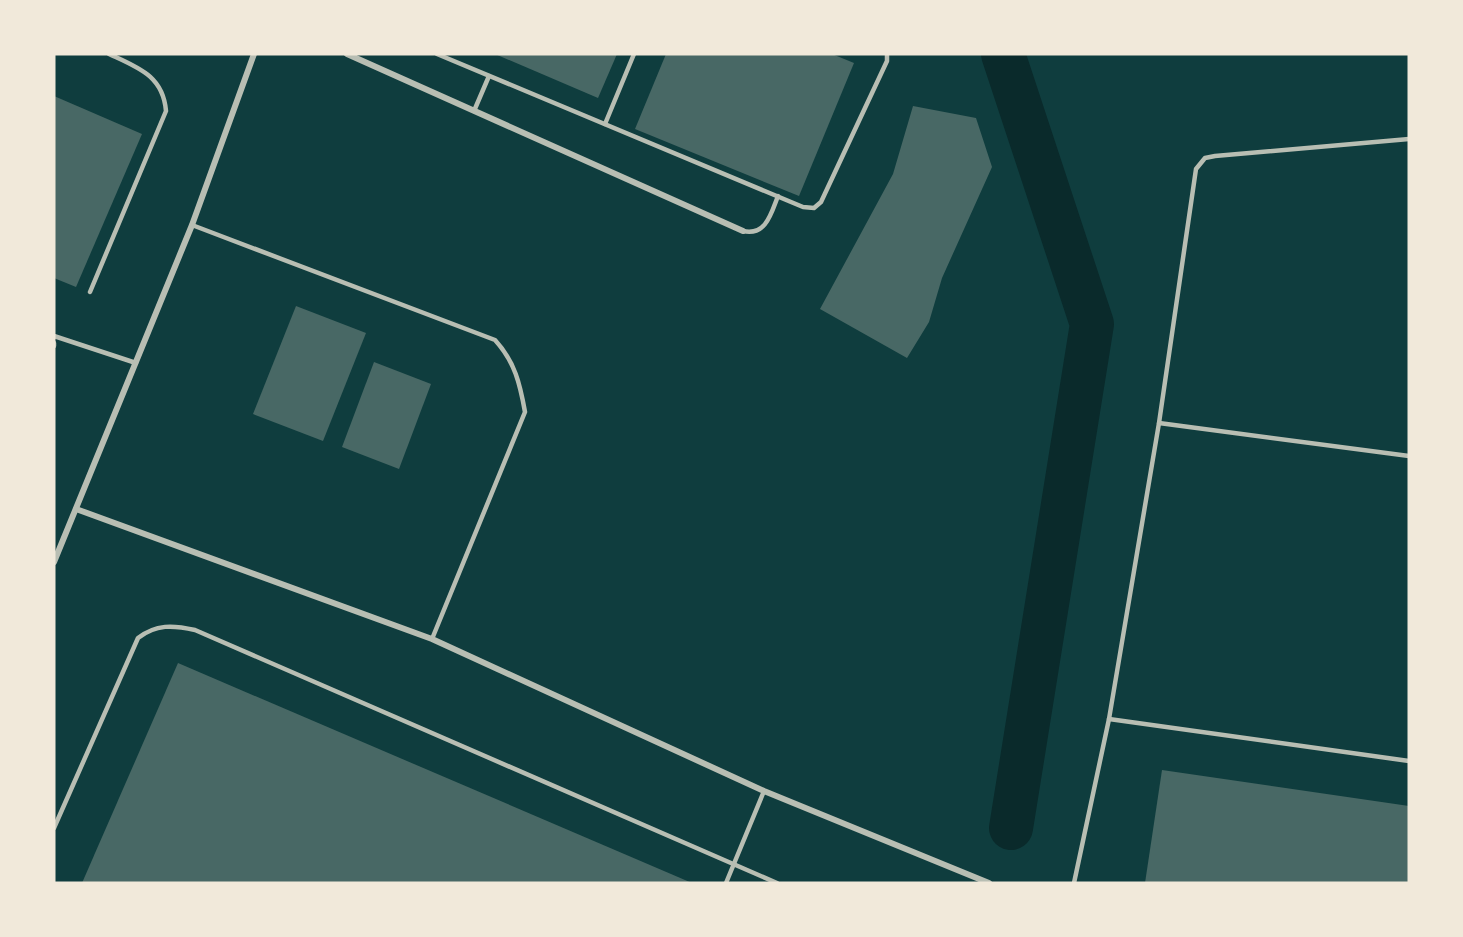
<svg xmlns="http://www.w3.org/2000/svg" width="1463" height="937" font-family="'DejaVu Sans',sans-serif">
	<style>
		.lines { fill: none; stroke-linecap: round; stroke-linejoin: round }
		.river { stroke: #0a2a2b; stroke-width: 44 }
		.building { fill: #486865 }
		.service { stroke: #b8beb3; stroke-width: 4.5 }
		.minor { stroke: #b8beb3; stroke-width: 6 }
	</style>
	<rect width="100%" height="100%" fill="#0f3d3e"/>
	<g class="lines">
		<path class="river" d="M1003 54 1092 324 1011 828"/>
	</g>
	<g class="building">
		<path d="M495 54H617L598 98Z"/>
		<path d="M666 54H832L854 63 799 196 635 129Z"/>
		<path d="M54 96 142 134 76 287 54 278Z"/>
		<path d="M913 106 976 118 992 167 942 278 929 322 907 358 820 309 893 174Z"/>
		<path d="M296 306 366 333 323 441 253 414Z"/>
		<path d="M374 362 431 384 399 469 342 447Z"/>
		<path d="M178 663 692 883H82Z"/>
		<path d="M1162 770 1409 806V883H1145Z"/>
	</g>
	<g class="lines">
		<g class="service">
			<path d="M437 54 803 207 814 208 821 202 887 61V54"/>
			<path d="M474 111 489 76"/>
			<path d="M605 124 634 54"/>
			<path d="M192 225 495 340C515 362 520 384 525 412L432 639"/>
			<path d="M743 231C766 236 771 214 778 196"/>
			<path d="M90 292 166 111C163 76 139 68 109 54"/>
			<path d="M54 336 136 363"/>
			<path d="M54 343V346"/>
			<path d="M1159 423 1409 456"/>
			<path d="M1109 719 1409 761"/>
			<path d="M54 828 138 638C156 624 173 625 195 630L777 883"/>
			<path d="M726 883 764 791"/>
			<path d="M1074 883 1109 719 1159 423 1196 169 1205 158 1215 156 1409 139"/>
		</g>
		<g class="minor">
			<path d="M347 54 743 231"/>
			<path d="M76 509 432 639 764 791 989 883"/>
			<path d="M54 562 192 225 254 54"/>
		</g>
	</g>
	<rect width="1463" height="937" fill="none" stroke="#f1e9da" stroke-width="111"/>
</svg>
